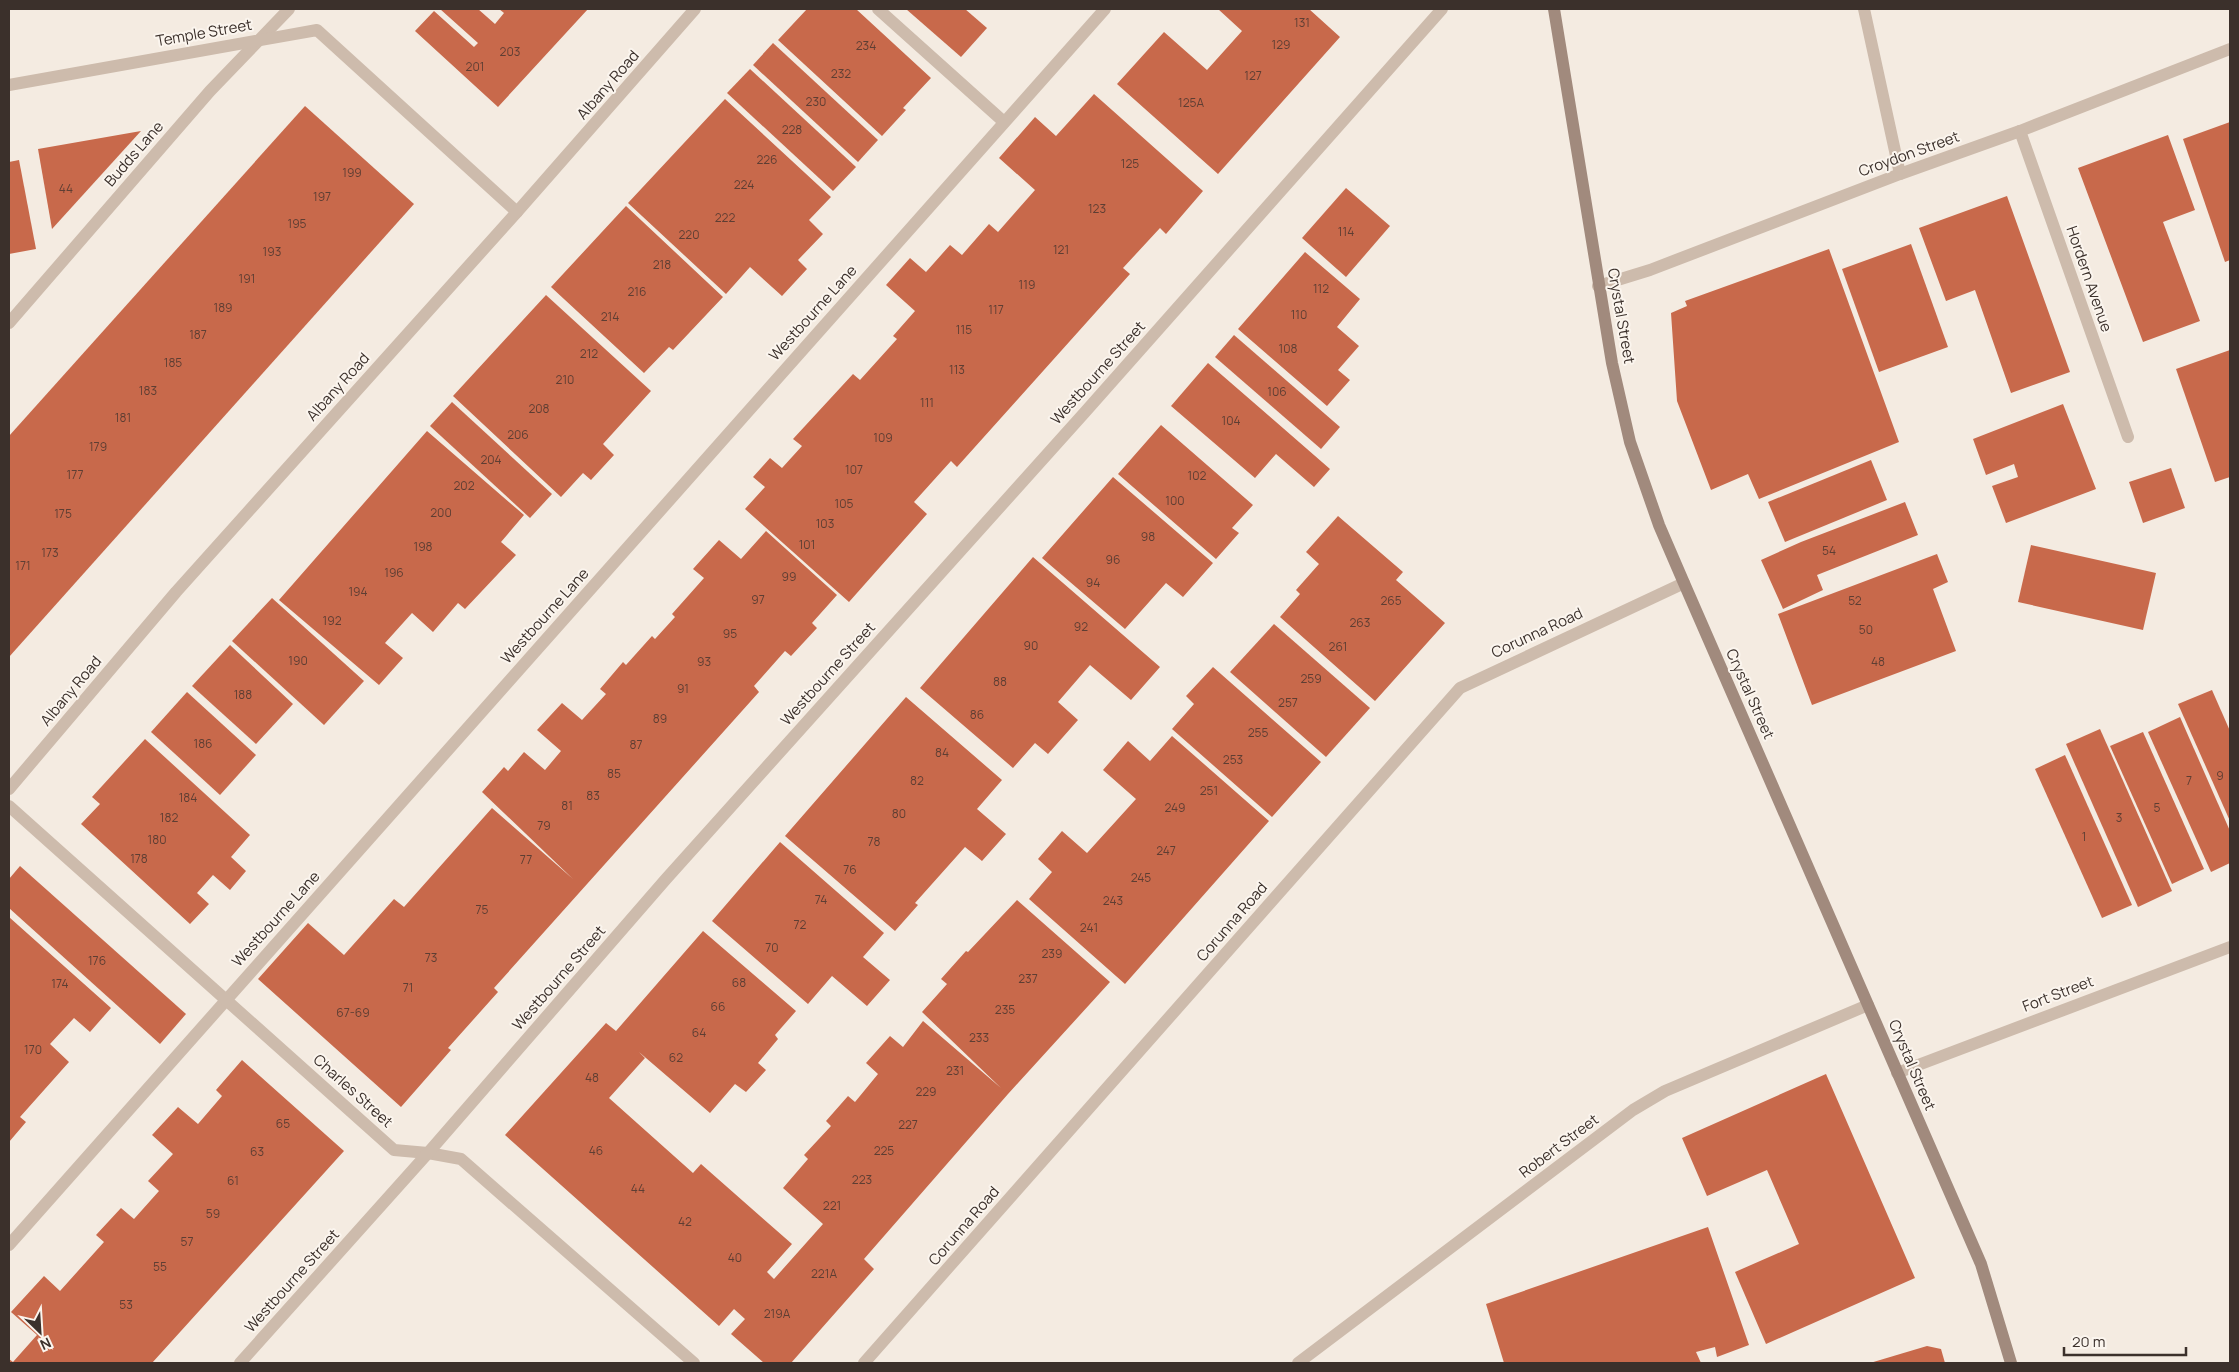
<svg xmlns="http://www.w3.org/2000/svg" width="2239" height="1372" font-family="Manrope,sans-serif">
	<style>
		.building { fill: #c8694b }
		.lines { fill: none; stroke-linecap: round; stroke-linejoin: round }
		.service { stroke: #cdbbac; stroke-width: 12 }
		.minor { stroke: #cdbbac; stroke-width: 12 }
		.secondary { stroke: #a18a7d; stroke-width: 12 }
		.labels { text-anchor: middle; stroke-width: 4; stroke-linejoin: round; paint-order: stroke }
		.number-label { font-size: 12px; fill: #5e3e33 }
		.street-label { font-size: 15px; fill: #3b302b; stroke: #fbf5ee }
	</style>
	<rect width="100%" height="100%" fill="#f4ebe1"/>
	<g class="building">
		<path d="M440 9H478L495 24 504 13 499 9H588L498 107 415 31 434 11 474 47 478 43Z"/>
		<path d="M807 9H856L931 78 903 108 906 110 882 136 778 40Z"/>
		<path d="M906 9H965L987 28 961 57Z"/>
		<path d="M1218 9H1309L1340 37 1218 174 1117 84 1164 32 1207 70 1242 31Z"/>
		<path d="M773 43 878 140 858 162 753 65Z"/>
		<path d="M750 69 856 167 833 191 727 93Z"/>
		<path d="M1094 94 1203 191 1166 234 1160 228 1123 268 1130 274 957 467 951 461 914 502 927 514 849 602 745 509 765 487 753 477 770 458 782 468 802 446 793 439 853 374 860 380 897 339 893 336 915 311 886 285 910 258 926 272 950 245 962 255 989 224 998 232 1035 190 999 158 1035 117 1056 136Z"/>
		<path d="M725 99 831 197 809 220 823 234 798 260 807 269 782 296 750 267 726 294 628 203Z"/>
		<path d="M305 106 414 204 9 657V436Z"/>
		<path d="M2230 122V260L2225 262 2183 139Z"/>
		<path d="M141 131 52 229 38 149Z"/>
		<path d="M2168 135 2195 210 2163 222 2200 321 2143 342 2078 168Z"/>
		<path d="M19 160 36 249 9 254V162Z"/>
		<path d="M1346 188 1390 226 1346 277 1302 238Z"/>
		<path d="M2007 196 2070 372 2011 393 1975 290 1946 301 1919 228Z"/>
		<path d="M626 206 723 297 673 350 669 347 644 373 551 287Z"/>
		<path d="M1911 244 1948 347 1879 372 1842 269Z"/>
		<path d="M1829 249 1899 442 1759 499 1748 474 1711 490 1677 401 1671 313 1687 306 1685 301Z"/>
		<path d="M1305 252 1360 299 1337 327 1359 346 1338 370 1350 380 1327 406 1238 329Z"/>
		<path d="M546 295 651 391 603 444 614 455 591 480 583 473 561 497 453 396Z"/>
		<path d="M1234 335 1340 427 1321 449 1215 357Z"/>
		<path d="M2230 350V477L2215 482 2176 369Z"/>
		<path d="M1208 363 1330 469 1314 487 1276 454 1255 478 1171 406Z"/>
		<path d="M452 402 552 494 530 518 430 426Z"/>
		<path d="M2063 404 2096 489 2006 523 1992 486 2018 477 2014 464 1986 475 1973 439Z"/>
		<path d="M1161 425 1253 505 1232 528 1239 533 1216 559 1118 474Z"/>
		<path d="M427 431 524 515 501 542 516 555 465 609 458 603 433 632 412 613 385 643 403 658 379 685 279 600Z"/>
		<path d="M1871 460 1887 500 1785 542 1768 502Z"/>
		<path d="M2171 468 2185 508 2143 523 2129 482Z"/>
		<path d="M1113 477 1213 563 1183 597 1166 583 1125 629 1042 558Z"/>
		<path d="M1905 502 1918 535 1817 575 1823 590 1783 609 1761 560 1801 542Z"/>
		<path d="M1338 516 1403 572 1396 580 1445 623 1375 701 1280 617 1300 594 1296 590 1319 564 1306 552Z"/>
		<path d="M766 531 837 595 812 623 817 628 791 656 785 651 754 686 759 692 494 988 498 992 448 1048 451 1050 401 1107 258 979 308 923 344 955 394 899 404 907 492 808 573 879 482 792 504 767 508 771 524 752 545 770 561 751 537 730 562 703 582 720 606 694 600 689 623 662 626 665 652 636 655 639 675 617 672 614 704 578 693 569 719 540 741 559Z"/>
		<path d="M2031 545 2156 573 2143 630 2018 602Z"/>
		<path d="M1937 554 1948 582 1933 589 1956 651 1812 705 1778 614Z"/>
		<path d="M1033 557 1160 667 1131 700 1090 665 1058 702 1078 720 1048 754 1035 743 1013 768 920 688Z"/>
		<path d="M272 598 364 681 324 725 232 641Z"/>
		<path d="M1274 624 1370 708 1326 757 1230 672Z"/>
		<path d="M230 645 293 704 256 744 192 686Z"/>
		<path d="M1213 667 1321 762 1272 817 1172 729 1194 704 1186 696Z"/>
		<path d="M2212 690 2230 731V821L2178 704Z"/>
		<path d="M187 692 256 755 220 795 151 732Z"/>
		<path d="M906 697 1002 780 977 809 1006 834 982 861 965 847 915 903 918 905 895 931 785 836Z"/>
		<path d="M2180 717 2230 831V863L2211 872 2148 732Z"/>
		<path d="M2100 729 2172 891 2138 907 2066 744Z"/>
		<path d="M2143 732 2204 869 2172 884 2110 746Z"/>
		<path d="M1172 736 1269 821 1125 984 1029 899 1052 872 1038 859 1062 831 1087 853 1136 799 1103 770 1128 741 1150 761Z"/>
		<path d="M145 739 250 835 231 857 246 871 230 890 213 875 197 893 209 904 190 924 81 824 100 804 92 797Z"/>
		<path d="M2065 755 2132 905 2102 918 2035 769Z"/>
		<path d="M780 842 884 933 863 957 890 980 867 1006 832 976 808 1004 712 921Z"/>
		<path d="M20 866 186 1014 160 1044 9 908V879Z"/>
		<path d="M1017 900 1110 982 1008 1094 864 1259 874 1269 791 1363H764L731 1334 745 1319 734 1309 719 1326 505 1135 606 1023 616 1031 703 931 796 1011 775 1035 778 1039 758 1063 766 1070 746 1092 735 1084 710 1113 639 1052 645 1058 609 1098 693 1173 701 1164 792 1244 767 1272 774 1279 823 1224 783 1188 808 1159 804 1155 831 1126 826 1121 848 1096 855 1102 878 1074 866 1063 890 1036 903 1047 923 1021 1001 1088 922 1012 947 984 941 979 966 951 968 952Z"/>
		<path d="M9 917 111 1008 90 1032 74 1018 50 1044 69 1062 20 1117 26 1122 9 1142Z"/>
		<path d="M242 1060 344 1151 152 1363H9V1359L13 1362 37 1335 11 1312 44 1276 60 1291 104 1242 96 1235 121 1208 134 1219 159 1191 148 1181 173 1154 152 1135 178 1107 198 1124 222 1096 216 1090Z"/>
		<path d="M1826 1074 1915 1278 1766 1344 1735 1272 1799 1244 1767 1170 1707 1196 1682 1138Z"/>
		<path d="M1708 1227 1749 1345 1717 1357 1715 1347 1696 1352 1701 1363H1504L1486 1304Z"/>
		<path d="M1927 1346 1941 1349 1945 1363H1870Z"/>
	</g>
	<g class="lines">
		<g class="service">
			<path d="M878 9 1004 122"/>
			<path d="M1864 9 1900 174"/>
			<path d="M9 323 210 91 289 9"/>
			<path d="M9 1245 1105 9"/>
		</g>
		<g class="minor">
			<path d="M9 85 317 30 517 212"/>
			<path d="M2020 131 2128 437"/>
			<path d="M1598 286 1650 270 1900 174 2020 131 2230 49"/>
			<path d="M9 789 176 592 517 212 695 9"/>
			<path d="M9 806 394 1150 428 1153 461 1159 694 1363"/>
			<path d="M1897 1073 2230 947"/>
			<path d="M240 1363 428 1153 666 879 1086 411 1442 9"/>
			<path d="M864 1363 1460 688 1684 583"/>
			<path d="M1298 1363 1633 1110 1665 1091 1868 1005"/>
		</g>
		<path class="secondary" d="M1554 9 1612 363 1630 442 1659 525 1684 583 1981 1264 2011 1363"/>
	</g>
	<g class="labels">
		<g class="number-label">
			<text x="1302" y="27">131</text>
			<text x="1281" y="49">129</text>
			<text x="866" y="50">234</text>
			<text x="510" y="56">203</text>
			<text x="475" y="71">201</text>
			<text x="841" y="78">232</text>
			<text x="1253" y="80">127</text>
			<text x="816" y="106">230</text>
			<text x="1191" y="107">125A</text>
			<text x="792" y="134">228</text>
			<text x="767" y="164">226</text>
			<text x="1130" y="168">125</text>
			<text x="352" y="177">199</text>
			<text x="744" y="189">224</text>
			<text x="66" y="193">44</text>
			<text x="322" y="201">197</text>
			<text x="1097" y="213">123</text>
			<text x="725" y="222">222</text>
			<text x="297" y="228">195</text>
			<text x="1346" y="236">114</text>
			<text x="689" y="239">220</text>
			<text x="1061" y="254">121</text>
			<text x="272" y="256">193</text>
			<text x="662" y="269">218</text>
			<text x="247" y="283">191</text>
			<text x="1027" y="289">119</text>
			<text x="1321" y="293">112</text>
			<text x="637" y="296">216</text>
			<text x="223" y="312">189</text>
			<text x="996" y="314">117</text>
			<text x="1299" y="319">110</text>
			<text x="610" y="321">214</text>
			<text x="964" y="334">115</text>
			<text x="198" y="339">187</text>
			<text x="1288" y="353">108</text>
			<text x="589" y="358">212</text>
			<text x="173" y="367">185</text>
			<text x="957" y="374">113</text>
			<text x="565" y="384">210</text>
			<text x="148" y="395">183</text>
			<text x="1277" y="396">106</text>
			<text x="927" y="407">111</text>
			<text x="539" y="413">208</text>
			<text x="123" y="422">181</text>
			<text x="1231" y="425">104</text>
			<text x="518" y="439">206</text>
			<text x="883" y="442">109</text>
			<text x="98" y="451">179</text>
			<text x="491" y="464">204</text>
			<text x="854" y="474">107</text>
			<text x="75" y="479">177</text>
			<text x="1197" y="480">102</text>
			<text x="464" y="490">202</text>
			<text x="1175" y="505">100</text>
			<text x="844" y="508">105</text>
			<text x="441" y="517">200</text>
			<text x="63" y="518">175</text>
			<text x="825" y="528">103</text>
			<text x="1148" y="541">98</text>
			<text x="807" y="549">101</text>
			<text x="423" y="551">198</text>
			<text x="1829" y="555">54</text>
			<text x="50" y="557">173</text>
			<text x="1113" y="564">96</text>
			<text x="23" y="570">171</text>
			<text x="394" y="577">196</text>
			<text x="789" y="581">99</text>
			<text x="1093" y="587">94</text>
			<text x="358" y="596">194</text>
			<text x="758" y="604">97</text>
			<text x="1391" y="605">265</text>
			<text x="1855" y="605">52</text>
			<text x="332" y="625">192</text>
			<text x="1360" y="627">263</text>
			<text x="1081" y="631">92</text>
			<text x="1866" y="634">50</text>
			<text x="730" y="638">95</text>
			<text x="1031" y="650">90</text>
			<text x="1338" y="651">261</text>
			<text x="298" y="665">190</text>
			<text x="704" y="666">93</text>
			<text x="1878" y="666">48</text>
			<text x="1311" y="683">259</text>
			<text x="1000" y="686">88</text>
			<text x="683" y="693">91</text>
			<text x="243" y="699">188</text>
			<text x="1288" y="707">257</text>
			<text x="977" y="719">86</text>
			<text x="660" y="723">89</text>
			<text x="1258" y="737">255</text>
			<text x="203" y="748">186</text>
			<text x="636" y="749">87</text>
			<text x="942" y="757">84</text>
			<text x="1233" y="764">253</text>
			<text x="614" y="778">85</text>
			<text x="2220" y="780">9</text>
			<text x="917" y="785">82</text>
			<text x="2189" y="785">7</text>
			<text x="1209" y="795">251</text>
			<text x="593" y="800">83</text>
			<text x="188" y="802">184</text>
			<text x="567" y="810">81</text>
			<text x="1175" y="812">249</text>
			<text x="2157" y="812">5</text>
			<text x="899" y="818">80</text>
			<text x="169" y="822">182</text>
			<text x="2119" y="822">3</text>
			<text x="544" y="830">79</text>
			<text x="2084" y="841">1</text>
			<text x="157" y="844">180</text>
			<text x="874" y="846">78</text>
			<text x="1166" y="855">247</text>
			<text x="139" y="863">178</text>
			<text x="526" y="864">77</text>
			<text x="850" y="874">76</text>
			<text x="1141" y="882">245</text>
			<text x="821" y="904">74</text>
			<text x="1113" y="905">243</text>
			<text x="482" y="914">75</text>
			<text x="800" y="929">72</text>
			<text x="1089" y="932">241</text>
			<text x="772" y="952">70</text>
			<text x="1052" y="958">239</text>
			<text x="431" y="962">73</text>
			<text x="97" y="965">176</text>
			<text x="1028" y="983">237</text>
			<text x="739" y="987">68</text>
			<text x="60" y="988">174</text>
			<text x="408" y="992">71</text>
			<text x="718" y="1011">66</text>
			<text x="1005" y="1014">235</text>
			<text x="353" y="1017">67-69</text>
			<text x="699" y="1037">64</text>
			<text x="979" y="1042">233</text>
			<text x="33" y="1054">170</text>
			<text x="676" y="1062">62</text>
			<text x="955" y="1075">231</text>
			<text x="592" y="1082">48</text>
			<text x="926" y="1096">229</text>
			<text x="283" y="1128">65</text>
			<text x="908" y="1129">227</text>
			<text x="596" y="1155">46</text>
			<text x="884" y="1155">225</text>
			<text x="257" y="1156">63</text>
			<text x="862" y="1184">223</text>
			<text x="233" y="1185">61</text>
			<text x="638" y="1193">44</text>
			<text x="832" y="1210">221</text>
			<text x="213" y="1218">59</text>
			<text x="685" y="1226">42</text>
			<text x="187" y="1246">57</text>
			<text x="735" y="1262">40</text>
			<text x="160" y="1271">55</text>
			<text x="824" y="1278">221A</text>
			<text x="126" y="1309">53</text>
			<text x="777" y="1318">219A</text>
		</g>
		<g class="street-label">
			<text transform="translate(204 33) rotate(-10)" y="5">Temple Street</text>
			<text transform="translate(608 85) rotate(-49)" y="5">Albany Road</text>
			<text transform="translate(134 154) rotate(-49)" y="5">Budds Lane</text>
			<text transform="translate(1909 154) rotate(-20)" y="5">Croydon Street</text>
			<text transform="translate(2089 279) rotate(71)" y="5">Hordern Avenue</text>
			<text transform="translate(813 313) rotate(-48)" y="5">Westbourne Lane</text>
			<text transform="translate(1621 316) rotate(80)" y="5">Crystal Street</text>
			<text transform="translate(1098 373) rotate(-48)" y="5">Westbourne Street</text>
			<text transform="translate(338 387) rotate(-48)" y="5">Albany Road</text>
			<text transform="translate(545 616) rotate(-48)" y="5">Westbourne Lane</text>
			<text transform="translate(1537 633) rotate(-25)" y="5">Corunna Road</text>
			<text transform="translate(828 674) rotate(-48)" y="5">Westbourne Street</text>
			<text transform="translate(71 691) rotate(-50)" y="5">Albany Road</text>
			<text transform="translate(1750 694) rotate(66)" y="5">Crystal Street</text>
			<text transform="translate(276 919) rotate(-48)" y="5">Westbourne Lane</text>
			<text transform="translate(1232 922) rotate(-49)" y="5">Corunna Road</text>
			<text transform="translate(559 978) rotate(-49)" y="5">Westbourne Street</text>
			<text transform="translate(2058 994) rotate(-21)" y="5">Fort Street</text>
			<text transform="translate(1912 1065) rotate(67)" y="5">Crystal Street</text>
			<text transform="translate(353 1091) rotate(42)" y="5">Charles Street</text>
			<text transform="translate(1559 1146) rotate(-37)" y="5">Robert Street</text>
			<text transform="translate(964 1226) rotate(-49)" y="5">Corunna Road</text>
			<text transform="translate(292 1281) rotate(-48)" y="5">Westbourne Street</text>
		</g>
	</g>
	<rect width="2239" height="1372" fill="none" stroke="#3b302b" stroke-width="20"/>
	<g transform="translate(40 1332) rotate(155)" stroke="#fbf5ee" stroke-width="4" paint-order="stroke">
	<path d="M0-4L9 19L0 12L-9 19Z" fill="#3b302b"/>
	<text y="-8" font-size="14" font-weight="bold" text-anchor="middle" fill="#3b302b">N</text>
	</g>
	<path d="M2064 1347v8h122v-8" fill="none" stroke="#3b302b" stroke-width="2.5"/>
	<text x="2072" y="1347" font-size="15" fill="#3b302b" stroke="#fbf5ee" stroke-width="4" paint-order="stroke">20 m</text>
</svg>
